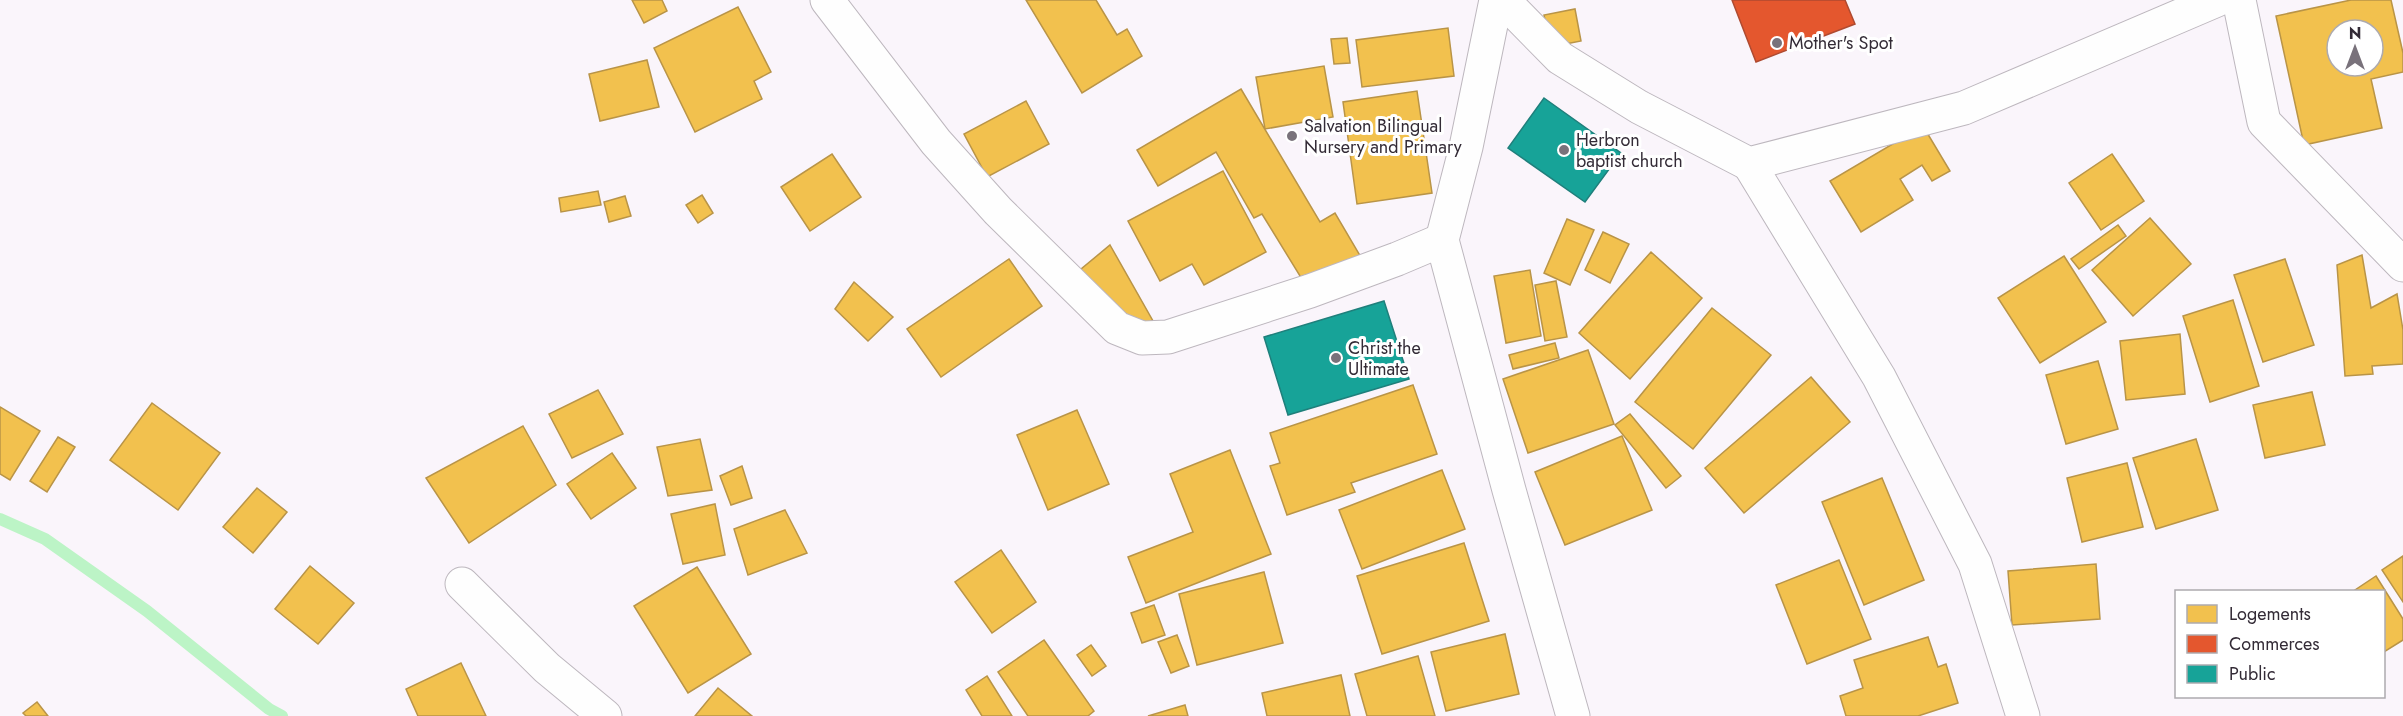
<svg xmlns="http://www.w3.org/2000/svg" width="2403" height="716" font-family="Jost,sans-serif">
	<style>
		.homes { fill: #f2c14e; stroke: #b99447; stroke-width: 1.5; fill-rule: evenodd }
		.shops { fill: #e4572e; stroke: #af4a30; stroke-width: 1.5 }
		.public { fill: #17a398; stroke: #1f7f7b; stroke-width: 1.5 }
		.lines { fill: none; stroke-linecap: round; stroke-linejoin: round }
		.stream { stroke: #bcf4c6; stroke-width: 12 }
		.minor-casing { stroke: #bdb7be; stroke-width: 35 }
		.minor { stroke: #fefefe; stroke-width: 33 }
		.poi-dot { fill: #79727b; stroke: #fff; stroke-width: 2 }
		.labels { text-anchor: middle; stroke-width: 6; stroke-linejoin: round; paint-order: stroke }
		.poi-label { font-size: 18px; fill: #332b36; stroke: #fff; text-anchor: start }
	</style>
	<rect width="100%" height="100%" fill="#faf5fb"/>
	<g class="homes">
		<path d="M632 0H662L667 11 644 23Z"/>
		<path d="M1026 0H1096L1117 35 1127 29 1142 56 1082 93Z"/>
		<path d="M2351 0H2391L2403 53V72L2371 79 2382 128 2304 145 2276 16ZM2337 30H2373V66H2337Z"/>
		<path d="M738 7 771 72 754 81 762 99 695 132 654 48Z"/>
		<path d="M1575 9 1581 41 1550 47 1544 15Z"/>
		<path d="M1448 28 1454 76 1362 87 1356 40Z"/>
		<path d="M1347 38 1350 63 1334 64 1331 39Z"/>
		<path d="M647 60 659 107 600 121 589 74Z"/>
		<path d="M1324 66 1333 117 1265 129 1256 77Z"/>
		<path d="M1241 89 1320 222 1335 213 1362 259 1308 289 1262 214 1254 218 1216 152 1158 186 1137 150Z"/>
		<path d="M1417 91 1432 193 1357 204 1343 102Z"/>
		<path d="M1026 101 1049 144 987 177 964 134Z"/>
		<path d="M1923 126 1950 171 1932 181 1922 165 1900 179 1913 200 1861 232 1830 181Z"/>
		<path d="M832 154 861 197 810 231 781 187Z"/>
		<path d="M2112 154 2144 201 2101 230 2069 183Z"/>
		<path d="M1223 171 1266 252 1204 285 1192 264 1160 281 1128 221Z"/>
		<path d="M598 191 601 205 561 212 559 198Z"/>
		<path d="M702 195 713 213 698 223 686 205Z"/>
		<path d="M625 196 631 216 609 222 604 202Z"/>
		<path d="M2150 218 2191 264 2133 316 2092 270Z"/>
		<path d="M1567 219 1594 230 1570 285 1544 273Z"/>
		<path d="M2118 225 2126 236 2079 269 2071 259Z"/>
		<path d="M1603 232 1629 244 1610 283 1585 270Z"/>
		<path d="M1110 245 1157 328 1146 335 1075 274Z"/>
		<path d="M1651 252 1702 298 1630 379 1579 333Z"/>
		<path d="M2362 255 2371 308 2397 294 2403 330V364L2372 366 2373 374 2345 376 2337 265Z"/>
		<path d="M2064 256 2106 322 2040 363 1998 298Z"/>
		<path d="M1009 259 1042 306 941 377 907 329Z"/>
		<path d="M2285 259 2314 345 2263 362 2234 275Z"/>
		<path d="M1530 270 1541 336 1506 343 1494 276Z"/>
		<path d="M1556 281 1567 337 1545 341 1535 285Z"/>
		<path d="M854 282 893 317 868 341 835 309Z"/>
		<path d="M2233 300 2259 386 2210 402 2183 316Z"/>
		<path d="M1712 308 1771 355 1693 449 1635 402Z"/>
		<path d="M2180 334 2185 394 2126 400 2120 341Z"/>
		<path d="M1555 343 1559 358 1513 369 1509 355Z"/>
		<path d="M1588 350 1614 424 1528 453 1503 379Z"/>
		<path d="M2098 361 2118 429 2066 444 2046 375Z"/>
		<path d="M1811 377 1850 422 1744 513 1705 468Z"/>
		<path d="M1413 385 1437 454 1351 483 1355 492 1287 515 1270 466 1280 463 1270 433Z"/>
		<path d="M598 390 623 434 572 458 549 414Z"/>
		<path d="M2312 392 2325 445 2265 458 2253 405Z"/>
		<path d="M152 403 220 453 178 510 110 460Z"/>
		<path d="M0 407 40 431 10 480 0 474Z"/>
		<path d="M1077 410 1109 484 1048 510 1017 435Z"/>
		<path d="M1630 414 1681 476 1666 488 1615 425Z"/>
		<path d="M523 426 556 485 469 543 426 478Z"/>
		<path d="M1622 436 1652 510 1565 545 1535 472Z"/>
		<path d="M58 437 75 447 47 492 30 481Z"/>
		<path d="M700 439 712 490 668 496 657 447Z"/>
		<path d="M2196 439 2218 510 2156 529 2133 458Z"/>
		<path d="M1230 450 1271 554 1146 603 1128 557 1193 532 1170 474Z"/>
		<path d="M612 453 636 488 591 519 567 484Z"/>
		<path d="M2127 463 2143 527 2082 542 2067 478Z"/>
		<path d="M742 466 752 498 731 505 720 476Z"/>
		<path d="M1442 470 1465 529 1362 569 1339 510Z"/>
		<path d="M1882 478 1924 580 1864 605 1822 502Z"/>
		<path d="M257 488 287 512 253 553 223 527Z"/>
		<path d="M715 504 725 555 683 564 671 514Z"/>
		<path d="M785 510 807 553 748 575 734 529Z"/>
		<path d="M1464 543 1489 621 1382 654 1357 576Z"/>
		<path d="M1001 550 1036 602 992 633 955 582Z"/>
		<path d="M2403 556V602L2382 570Z"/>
		<path d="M1839 560 1871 639 1807 664 1776 585Z"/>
		<path d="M2096 564 2100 619 2012 625 2008 571Z"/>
		<path d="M310 566 354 603 318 644 275 609Z"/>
		<path d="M697 567 751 654 688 693 634 606Z"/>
		<path d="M1264 572 1283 643 1197 665 1179 594Z"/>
		<path d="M2376 576 2403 619V640L2384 652V592H2352Z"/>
		<path d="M1154 605 1165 635 1142 643 1131 613Z"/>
		<path d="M1505 634 1519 694 1446 711 1431 652Z"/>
		<path d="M1177 635 1189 666 1171 673 1158 642Z"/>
		<path d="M1928 637 1938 667 1946 664 1958 703 1918 716H1846L1840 696 1863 688 1854 660Z"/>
		<path d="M1044 640 1094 711 1088 716H1028L998 672Z"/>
		<path d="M1091 645 1106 666 1092 676 1077 655Z"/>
		<path d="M1418 656 1435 716H1367L1355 674Z"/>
		<path d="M461 663 486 716H418L406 689Z"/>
		<path d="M1341 675 1350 716H1267L1262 693Z"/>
		<path d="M987 676 1012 716H982L966 690Z"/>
		<path d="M718 688 752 716H695Z"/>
		<path d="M37 702 48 716H26L23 713Z"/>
		<path d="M1185 705 1188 716H1148Z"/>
	</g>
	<path class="shops" d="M1732 0H1845L1855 24 1756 62Z"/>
	<g class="public">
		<path d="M1544 98 1621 153 1585 202 1508 148Z"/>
		<path d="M1384 301 1409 379 1288 415 1264 337Z"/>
	</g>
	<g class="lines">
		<path class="stream" d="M0 519 45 539 147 611 269 709 282 716"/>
		<defs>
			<g id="minor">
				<path d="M827 0 936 142 998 211 1117 328 1142 338 1168 337 1310 291 1397 259 1442 240"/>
				<path d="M1496 0 1466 147 1442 240 1509 490 1573 716"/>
				<path d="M1503 0 1560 58 1639 107 1749 164 1964 108 2217 0"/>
				<path d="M2239 0 2264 122 2403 265"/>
				<path d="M1749 164 1879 377 1975 564 2023 716"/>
				<path d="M462 584 547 668 605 716"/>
			</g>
		</defs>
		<use href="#minor" class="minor-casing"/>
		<use href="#minor" class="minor"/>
	</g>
	<g class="poi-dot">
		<circle cx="1777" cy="43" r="6"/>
		<circle cx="1292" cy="136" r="6"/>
		<circle cx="1564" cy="150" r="6"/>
		<circle cx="1336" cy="358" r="6"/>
	</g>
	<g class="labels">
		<g class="poi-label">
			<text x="1789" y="49">Mother's Spot</text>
			<text x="1304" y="132">Salvation Bilingual<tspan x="1304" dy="21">Nursery and Primary</tspan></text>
			<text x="1576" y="146">Herbron<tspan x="1576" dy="21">baptist church</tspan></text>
			<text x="1348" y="354">Christ the<tspan x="1348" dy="21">Ultimate</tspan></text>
		</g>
	</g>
	<rect x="2175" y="590" width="210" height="108" fill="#ffffff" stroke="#adaaaf" stroke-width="1.5"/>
	<rect x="2187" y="605" width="30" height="18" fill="#f2c14e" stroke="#adaaaf" stroke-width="1.5"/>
	<text x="2229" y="620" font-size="18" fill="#332b36">Logements</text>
	<rect x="2187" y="635" width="30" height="18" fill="#e4572e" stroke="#adaaaf" stroke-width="1.5"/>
	<text x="2229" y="650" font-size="18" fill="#332b36">Commerces</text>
	<rect x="2187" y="665" width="30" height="18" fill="#17a398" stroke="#adaaaf" stroke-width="1.5"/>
	<text x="2229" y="680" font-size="18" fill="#332b36">Public</text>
	<g transform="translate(2355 48)"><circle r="28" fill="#ffffff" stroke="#adaaaf" stroke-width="1.5"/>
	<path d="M0-4.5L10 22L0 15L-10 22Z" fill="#79727b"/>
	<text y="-9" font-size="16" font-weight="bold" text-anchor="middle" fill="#332b36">N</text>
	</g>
</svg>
